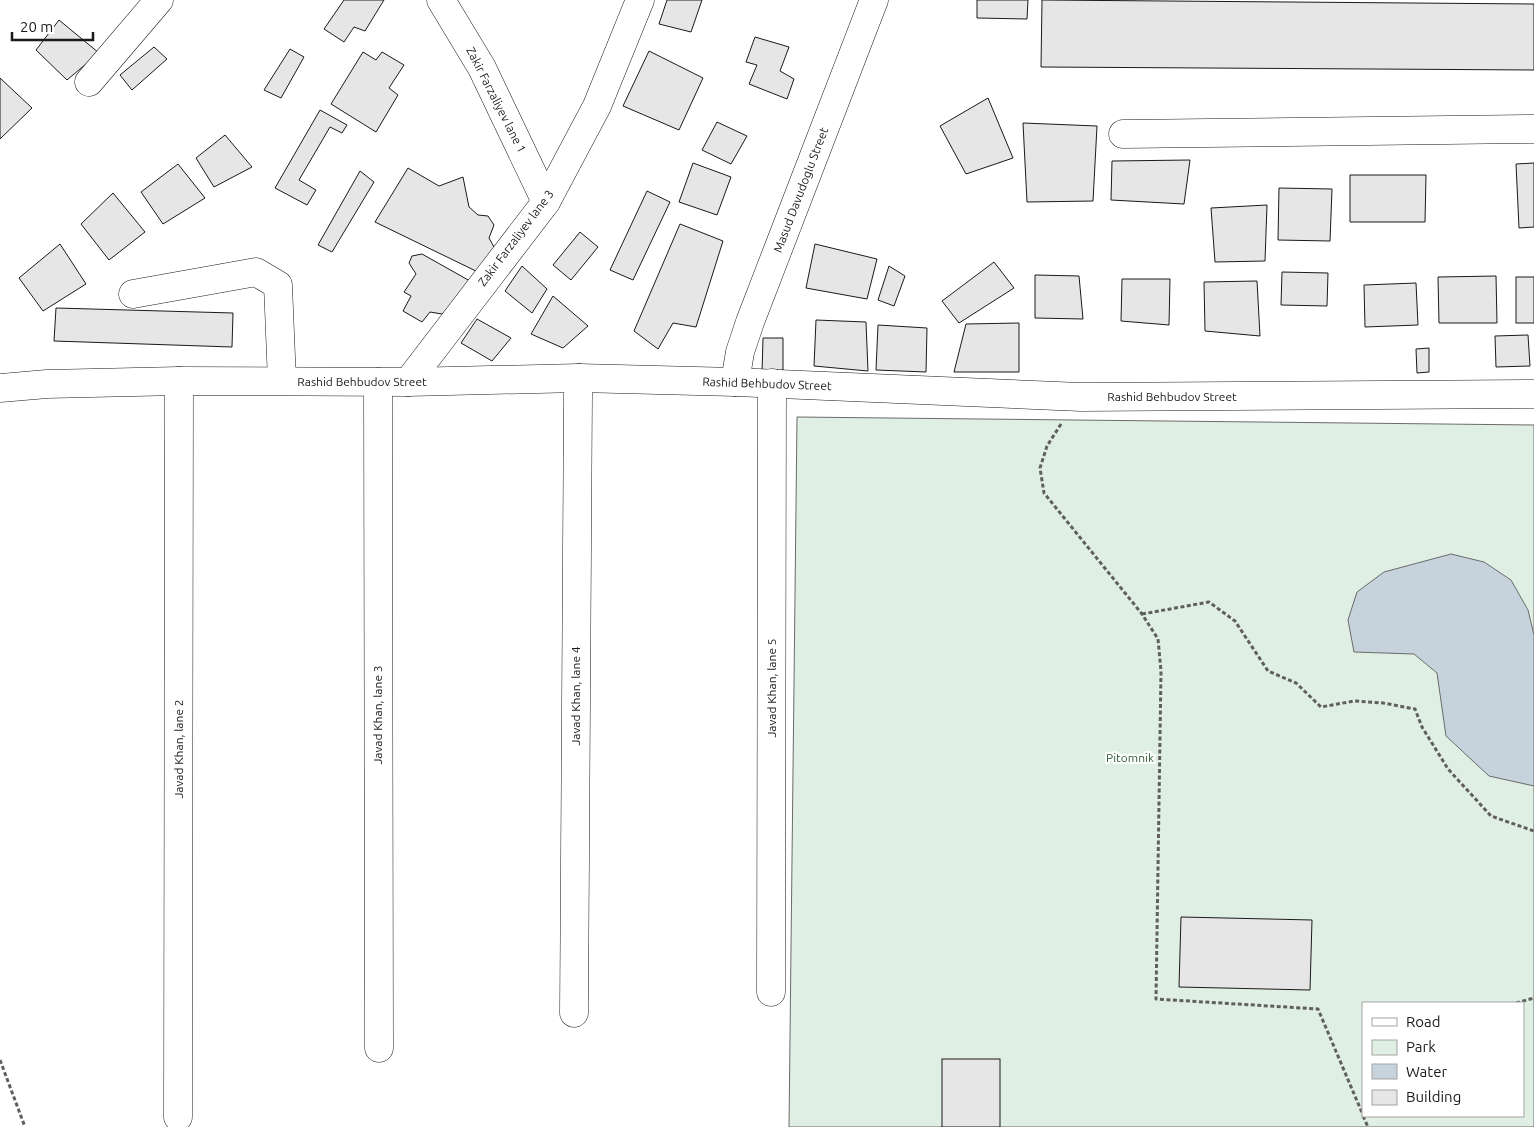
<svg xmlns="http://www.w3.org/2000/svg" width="1534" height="1127" font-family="Ubuntu,sans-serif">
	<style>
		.green { fill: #e0efe3; stroke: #6a6a6a; fill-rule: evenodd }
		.water { fill: #c6d2dc; stroke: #6a6a6a }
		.building { fill: #e6e6e6; stroke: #1a1a1a }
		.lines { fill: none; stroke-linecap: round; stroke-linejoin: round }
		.minor-casing { stroke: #1a1a1a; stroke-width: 29 }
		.path { stroke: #5f5f5f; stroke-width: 3; stroke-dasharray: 4 2.5; stroke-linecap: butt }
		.minor { stroke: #fff; stroke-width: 28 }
		.labels { text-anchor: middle; stroke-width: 4; stroke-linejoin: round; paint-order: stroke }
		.street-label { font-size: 12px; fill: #1a1a1a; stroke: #fff }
		.park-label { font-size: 12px; fill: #2b5a34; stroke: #fff }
	</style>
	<rect width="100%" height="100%" fill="#fff"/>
	<path class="green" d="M797 417 1534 425V1127H789ZM1363 1003H1523V1116H1363Z"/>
	<path class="water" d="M1451 554 1484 562 1511 580 1528 610 1534 635V786L1489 776 1446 736 1437 673 1414 654 1354 652 1348 620 1357 592 1384 572Z"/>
	<g class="building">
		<path d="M344 0H384L365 31 354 27 344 42 324 29Z"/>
		<path d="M667 0H702L691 32 659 24Z"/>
		<path d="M977 0H1028L1027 19 977 18Z"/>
		<path d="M1042 0 1534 4V70L1041 67Z"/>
		<path d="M59 20 99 53 67 80 36 50Z"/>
		<path d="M755 37 789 47 780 71 794 79 787 99 749 84 757 65 746 62Z"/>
		<path d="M154 47 167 59 132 90 120 75Z"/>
		<path d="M290 49 304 57 281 98 264 90Z"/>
		<path d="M649 51 703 78 679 130 623 106Z"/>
		<path d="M363 52 376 60 382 52 404 65 389 88 398 95 376 132 331 104Z"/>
		<path d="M0 78 32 108 0 139Z"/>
		<path d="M988 98 1013 158 966 174 940 126Z"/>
		<path d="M320 110 347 125 342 133 330 127 299 180 316 190 307 205 275 188Z"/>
		<path d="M717 122 747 136 731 164 702 150Z"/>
		<path d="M1023 123 1097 126 1093 201 1027 202Z"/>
		<path d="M225 135 252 167 214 187 196 158Z"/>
		<path d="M1190 160 1184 204 1111 200 1112 161Z"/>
		<path d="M693 163 731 177 717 215 679 202Z"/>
		<path d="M1534 163V227L1519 228 1516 164Z"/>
		<path d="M178 164 205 198 163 224 141 192Z"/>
		<path d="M408 168 439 186 463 177 469 207 478 215 488 216 494 225 489 238 494 247 480 273 375 222Z"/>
		<path d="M360 171 374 182 332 252 318 245Z"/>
		<path d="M1350 175H1426L1425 222H1350Z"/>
		<path d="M1279 188 1332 189 1330 241 1278 240Z"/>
		<path d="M647 191 670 202 633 280 610 270Z"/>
		<path d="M113 193 145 232 109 260 81 224Z"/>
		<path d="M1267 205 1265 261 1215 262 1211 208Z"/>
		<path d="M680 224 723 241 696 327 673 323 658 349 634 331Z"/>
		<path d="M580 232 598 247 571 280 553 265Z"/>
		<path d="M60 244 86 284 43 311 19 278Z"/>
		<path d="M815 244 877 259 867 299 806 288Z"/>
		<path d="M422 254 470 281 460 297 442 314 430 312 422 322 403 311 411 296 404 292 416 274 409 263 412 256Z"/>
		<path d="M994 262 1014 288 959 323 942 301Z"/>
		<path d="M522 266 547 289 532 313 505 291Z"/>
		<path d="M889 266 905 276 894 306 878 300Z"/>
		<path d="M1282 272 1328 273 1327 306 1281 305Z"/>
		<path d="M1035 275 1079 276 1083 319 1035 318Z"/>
		<path d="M1496 276 1497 323H1439L1438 277Z"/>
		<rect x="1516" y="277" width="18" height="46"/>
		<path d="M1122 279H1170L1169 325 1121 321Z"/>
		<path d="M1257 281 1260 336 1205 331 1204 282Z"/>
		<path d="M1416 283 1418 325 1365 327 1364 285Z"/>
		<path d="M553 296 588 326 563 348 531 334Z"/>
		<path d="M56 308 233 313 232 347 54 341Z"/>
		<path d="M477 319 511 338 492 361 461 343Z"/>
		<path d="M816 320 866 322 868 371 814 366Z"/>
		<path d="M1019 323V372H954L966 324Z"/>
		<path d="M878 325 927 328 926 372 876 370Z"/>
		<path d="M1528 335 1530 366 1496 367 1495 336Z"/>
		<path d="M763 338H783V370L762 373Z"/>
		<path d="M1429 348V372L1417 373 1416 349Z"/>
		<path d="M1181 917 1312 920 1310 990 1179 987Z"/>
		<rect x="942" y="1059" width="58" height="68"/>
	</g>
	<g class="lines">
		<defs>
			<g id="minor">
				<path d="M441 0 482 68 546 202"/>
				<path d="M89 82 159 0"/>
				<path d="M1123 134 1534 129"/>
				<path d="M133 294 256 272 278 285 282 381"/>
				<path d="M378 382 379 1048"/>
				<path d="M408 382 546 202 597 106 640 0"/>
				<path d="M735 382 740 352 750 322 874 0"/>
				<path d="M0 388 47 384 179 381 408 382 579 378 735 382 1081 397 1534 394"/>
				<path d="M771 992 772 383"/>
				<path d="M574 1013 578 395 579 378"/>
				<path d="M178 1117 179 381"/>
			</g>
		</defs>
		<use href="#minor" class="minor-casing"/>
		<g class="path">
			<path d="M1061 424 1047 446 1040 468 1044 493 1142 614 1158 639 1161 671 1156 999 1318 1009 1363 1115"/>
			<path d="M1142 614 1209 602 1235 621 1268 671 1296 683 1321 707 1354 701 1383 703 1415 709 1422 727 1448 769 1491 816 1534 831"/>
			<path d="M1516 1003 1534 998"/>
			<path d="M0 1060 25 1127"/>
			<path d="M1363 1116 1368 1127"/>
		</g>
		<use href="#minor" class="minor"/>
	</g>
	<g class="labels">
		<g class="street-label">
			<text transform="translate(496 100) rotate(63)" y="4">Zakir Farzaliyev lane 1</text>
			<text transform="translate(801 190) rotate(-69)" y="4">Masud Davudoglu Street</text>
			<text transform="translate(516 238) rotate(-53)" y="4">Zakir Farzaliyev lane 3</text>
			<text x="362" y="386">Rashid Behbudov Street</text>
			<text transform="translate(767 384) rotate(2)" y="4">Rashid Behbudov Street</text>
			<text x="1172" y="401">Rashid Behbudov Street</text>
			<text transform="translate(772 688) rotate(-90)" y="4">Javad Khan, lane 5</text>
			<text transform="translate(576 696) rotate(-90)" y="4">Javad Khan, lane 4</text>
			<text transform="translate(378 715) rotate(-90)" y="4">Javad Khan, lane 3</text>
			<text transform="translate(179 749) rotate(-90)" y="4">Javad Khan, lane 2</text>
		</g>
		<g class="park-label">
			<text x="1130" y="762">Pitomnik</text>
		</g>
	</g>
	<rect x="1362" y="1002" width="162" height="115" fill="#ffffff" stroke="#a3a3a3"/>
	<rect x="1372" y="1018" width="25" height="8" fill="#ffffff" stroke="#a3a3a3"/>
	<text x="1406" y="1027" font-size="15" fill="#1a1a1a">Road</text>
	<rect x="1372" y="1040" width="25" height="15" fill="#e0efe3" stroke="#a3a3a3"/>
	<text x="1406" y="1052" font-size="15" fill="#1a1a1a">Park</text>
	<rect x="1372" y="1064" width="25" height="15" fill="#c6d2dc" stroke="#a3a3a3"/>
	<text x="1406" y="1077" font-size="15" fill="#1a1a1a">Water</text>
	<rect x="1372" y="1090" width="25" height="15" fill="#e6e6e6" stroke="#a3a3a3"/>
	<text x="1406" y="1102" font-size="15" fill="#1a1a1a">Building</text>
	<path d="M12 32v8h81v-8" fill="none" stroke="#1a1a1a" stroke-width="2.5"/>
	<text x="20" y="32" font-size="15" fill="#1a1a1a" stroke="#ffffff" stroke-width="4" paint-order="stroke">20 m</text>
</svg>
